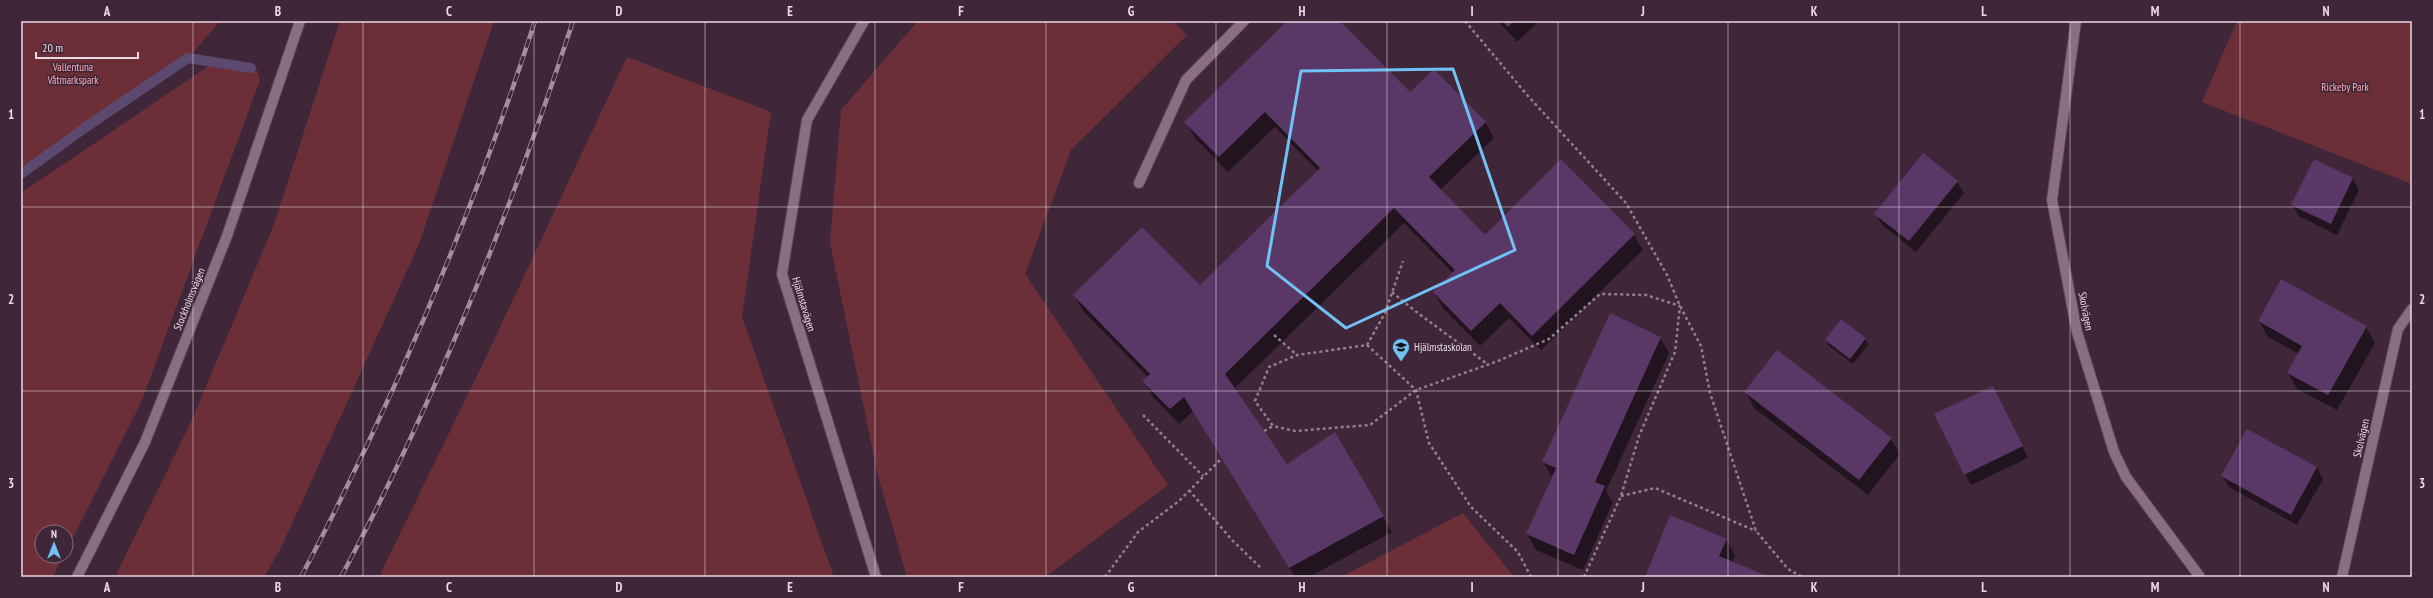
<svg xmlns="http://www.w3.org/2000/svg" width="2433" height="598" font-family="'PT Sans Narrow',sans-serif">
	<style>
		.green { fill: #6c2f37 }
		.shadow { fill: #0007 }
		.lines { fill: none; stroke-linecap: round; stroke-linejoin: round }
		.stream { stroke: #5c496f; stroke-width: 10 }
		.building { fill: #593767 }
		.street-casing { stroke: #584453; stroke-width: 12 }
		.secondary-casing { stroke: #584453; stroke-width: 12 }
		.path { stroke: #937f8e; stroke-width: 2.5; stroke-dasharray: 3 3; stroke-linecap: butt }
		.street { stroke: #8a6f84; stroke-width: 10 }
		.secondary { stroke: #8a6f84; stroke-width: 10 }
		.rail-casing { stroke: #a28e9d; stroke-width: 4.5 }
		.rail { stroke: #3f2739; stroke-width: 3; stroke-dasharray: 9; stroke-linecap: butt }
		.marked { fill: none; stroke: #71c1f5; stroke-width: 3; stroke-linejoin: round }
		.grid { fill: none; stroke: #eadae6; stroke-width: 1; stroke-opacity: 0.55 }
		.labels { text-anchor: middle; stroke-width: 3; stroke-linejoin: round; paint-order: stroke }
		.park-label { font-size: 11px; fill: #fdadb4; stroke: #3f2739 }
		.street-label { font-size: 11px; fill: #eadae6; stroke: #3f2739 }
		.poi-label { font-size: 11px; fill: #eadae6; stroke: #3f2739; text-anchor: start }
		.neatline { fill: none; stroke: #eadae6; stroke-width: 1.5 }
		.grid-label { font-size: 13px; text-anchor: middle; font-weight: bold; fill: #eadae6 }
	</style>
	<rect width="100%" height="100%" fill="#3f2739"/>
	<g class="green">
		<path d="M21 21H220L188 58 21 172Z"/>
		<path d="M340 21H494L419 244 281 548 264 577H115L191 422 273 227Z"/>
		<path d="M918 21H1172L1187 35 1071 150 1025 274 1168 485 1045 577H907L878 476 830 243 841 110Z"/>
		<path d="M2237 21H2412V184L2202 102Z"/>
		<path d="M627 57 771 112 742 317 834 577H379L487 355Z"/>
		<path d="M224 64 257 70 260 80 141 403 66 551V532H42V556H63L53 577H21V193L210 65Z"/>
		<path d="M1463 513 1514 577H1341Z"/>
	</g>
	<g class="shadow">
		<path d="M1289 21H1339L1410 93 1485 122 1494 138 1440 190 1485 236 1634 235 1643 250 1541 350 1509 318 1480 346 1443 308 1434 292 1453 273 1404 223 1234 389 1287 465 1335 434 1392 532 1309 577H1295L1193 411 1179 424 1153 397 1144 381 1148 377 1083 311 1074 295 1200 287 1318 171 1275 127 1228 172 1195 138 1186 122Z"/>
		<path d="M1498 21H1539L1517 42Z"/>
		<path d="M2353 179 2359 190 2337 235 2299 216 2292 205Z"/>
		<path d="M1957 182 1964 193 1916 252 1882 225 1876 214Z"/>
		<path d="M2259 321 2366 327 2375 343 2337 410 2297 389 2288 373 2299 354 2268 337Z"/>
		<path d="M1660 337 1669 353 1606 491 1613 502 1583 570 1536 550 1527 534 1552 477 1543 462Z"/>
		<path d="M1865 339 1868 345 1853 364 1829 346 1826 340Z"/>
		<path d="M1746 392 1891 439 1900 454 1868 495 1754 408Z"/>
		<path d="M1999 398 2028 458 1971 485 1965 474Z"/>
		<path d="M2317 467 2323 479 2297 525 2229 487 2222 476Z"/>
		<path d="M1726 539 1735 555 1732 563 1767 577H1646Z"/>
	</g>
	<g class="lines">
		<path class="stream" d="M21 174 86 127 188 58 251 68"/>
	</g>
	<g class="building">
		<path d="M1287 21H1340L1410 92 1434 69 1486 122 1429 177 1485 235 1561 159 1635 234 1532 336 1500 303 1471 331 1433 292 1455 270 1394 208 1225 374 1287 464 1335 432 1384 516 1289 568 1184 397 1170 409 1142 381 1150 374 1073 295 1142 227 1200 285 1320 168 1265 112 1219 157 1184 122Z"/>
		<path d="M1502 21H1514L1508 27Z"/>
		<path d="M1923 153 1958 181 1909 241 1874 214Z"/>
		<path d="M2314 159 2353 178 2331 224 2291 205Z"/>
		<path d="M2281 279 2367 326 2328 395 2287 373 2302 346 2258 321Z"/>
		<path d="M1610 313 1661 337 1595 482 1605 486 1574 555 1526 534 1556 468 1542 462Z"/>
		<path d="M1841 319 1866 338 1850 359 1825 340Z"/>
		<path d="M1777 350 1892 438 1859 480 1744 392Z"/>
		<path d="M1993 386 2023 446 1964 475 1934 414Z"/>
		<path d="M2247 429 2317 467 2291 515 2221 476Z"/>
		<path d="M1670 515 1727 539 1719 556 1770 577H1645Z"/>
	</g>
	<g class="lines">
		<defs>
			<g id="street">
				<path d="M864 21 807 120 782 274 876 577"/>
				<path d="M2076 21 2052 200 2077 332 2114 452 2126 477 2200 577"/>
				<path d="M1139 183 1186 80 1244 21"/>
				<path d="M2342 577 2398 329 2412 309"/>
			</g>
			<path id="secondary" d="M77 577 145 442 227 236 300 21"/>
		</defs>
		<use href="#street" class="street-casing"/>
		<use href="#secondary" class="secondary-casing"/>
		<g class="path">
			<path d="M1465 21 1528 96 1626 203 1667 275 1680 306 1701 346 1710 393 1756 531 1788 569 1802 577"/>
			<path d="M1392 292C1422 318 1456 340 1487 364"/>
			<path d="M1274 335 1297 355"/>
			<path d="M1367 345 1385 313 1403 261"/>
			<path d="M1143 415 1203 476"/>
			<path d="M1264 431 1273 426"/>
			<path d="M1189 490 1232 540 1262 569"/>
			<path d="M1621 496 1655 488 1756 531"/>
			<path d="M1105 577 1138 532 1179 501 1222 458"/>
			<path d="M1531 577 1518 552 1471 507 1429 443 1416 390 1367 345 1297 355 1269 367 1255 401 1273 426 1295 431 1370 425 1416 390 1498 361 1549 339 1600 294 1646 295 1680 306"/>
			<path d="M1584 577 1621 496 1639 436 1675 352 1680 306"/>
		</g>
		<use href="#street" class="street"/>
		<use href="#secondary" class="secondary"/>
		<defs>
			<g id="rail">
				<path d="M301 577C395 399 473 213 535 21"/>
				<path d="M341 577C436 400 511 212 573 21"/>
			</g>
		</defs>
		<use href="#rail" class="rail-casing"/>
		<use href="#rail" class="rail"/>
	</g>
	<path class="marked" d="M1453 69 1515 250 1346 328 1267 266 1301 71Z"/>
	<path class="grid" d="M193 21V577M363 21V577M534 21V577M705 21V577M875 21V577M1046 21V577M1216 21V577M1387 21V577M1558 21V577M1728 21V577M1899 21V577M2070 21V577M2240 21V577M21 207H2412M21 391H2412"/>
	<defs>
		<symbol id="school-pin" viewBox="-11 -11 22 30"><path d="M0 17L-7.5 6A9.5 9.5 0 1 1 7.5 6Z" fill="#71c1f5" stroke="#3f2739"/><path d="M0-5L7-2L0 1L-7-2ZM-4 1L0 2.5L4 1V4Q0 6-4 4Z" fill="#111"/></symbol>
	</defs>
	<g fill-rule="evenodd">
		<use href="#school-pin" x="1391" y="337" width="20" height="27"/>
	</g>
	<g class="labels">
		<g class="park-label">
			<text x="73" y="71">Vallentuna<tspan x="73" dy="13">Våtmarkspark</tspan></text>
			<text x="2345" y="91">Rickeby Park</text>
		</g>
		<g class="street-label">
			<text transform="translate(189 299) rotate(-68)" y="4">Stockholmsvägen</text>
			<text transform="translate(804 304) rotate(73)" y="4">Hjälmstavägen</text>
			<text transform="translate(2086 311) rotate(79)" y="4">Skolvägen</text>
			<text transform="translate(2361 438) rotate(-77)" y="4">Skolvägen</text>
		</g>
		<g class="poi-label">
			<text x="1414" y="351">Hjälmstaskolan</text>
		</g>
	</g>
	<rect width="2433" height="598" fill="none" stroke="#3f2739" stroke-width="44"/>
	<g transform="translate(54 544)"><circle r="19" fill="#3f2739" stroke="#836f7e"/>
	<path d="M0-3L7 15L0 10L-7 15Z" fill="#71c1f5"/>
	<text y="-6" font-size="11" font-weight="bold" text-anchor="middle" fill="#eadae6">N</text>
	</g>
	<path d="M36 52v6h102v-6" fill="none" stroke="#eadae6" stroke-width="2"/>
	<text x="42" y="52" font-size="12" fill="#eadae6" stroke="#3f2739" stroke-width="3" paint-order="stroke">20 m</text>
	<rect x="22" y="22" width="2389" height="554" class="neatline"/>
	<g class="grid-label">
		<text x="107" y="16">A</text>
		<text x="278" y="16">B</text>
		<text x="449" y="16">C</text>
		<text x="619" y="16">D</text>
		<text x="790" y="16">E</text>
		<text x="961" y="16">F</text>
		<text x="1131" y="16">G</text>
		<text x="1302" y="16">H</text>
		<text x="1472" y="16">I</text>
		<text x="1643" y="16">J</text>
		<text x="1814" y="16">K</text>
		<text x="1984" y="16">L</text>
		<text x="2155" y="16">M</text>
		<text x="2326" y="16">N</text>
		<text x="11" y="119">1</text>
		<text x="2422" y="119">1</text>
		<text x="11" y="304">2</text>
		<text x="2422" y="304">2</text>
		<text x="11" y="488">3</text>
		<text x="2422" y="488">3</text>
		<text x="107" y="592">A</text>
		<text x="278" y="592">B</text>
		<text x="449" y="592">C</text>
		<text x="619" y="592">D</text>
		<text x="790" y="592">E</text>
		<text x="961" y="592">F</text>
		<text x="1131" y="592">G</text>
		<text x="1302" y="592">H</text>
		<text x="1472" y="592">I</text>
		<text x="1643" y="592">J</text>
		<text x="1814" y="592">K</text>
		<text x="1984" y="592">L</text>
		<text x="2155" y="592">M</text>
		<text x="2326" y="592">N</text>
	</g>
</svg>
